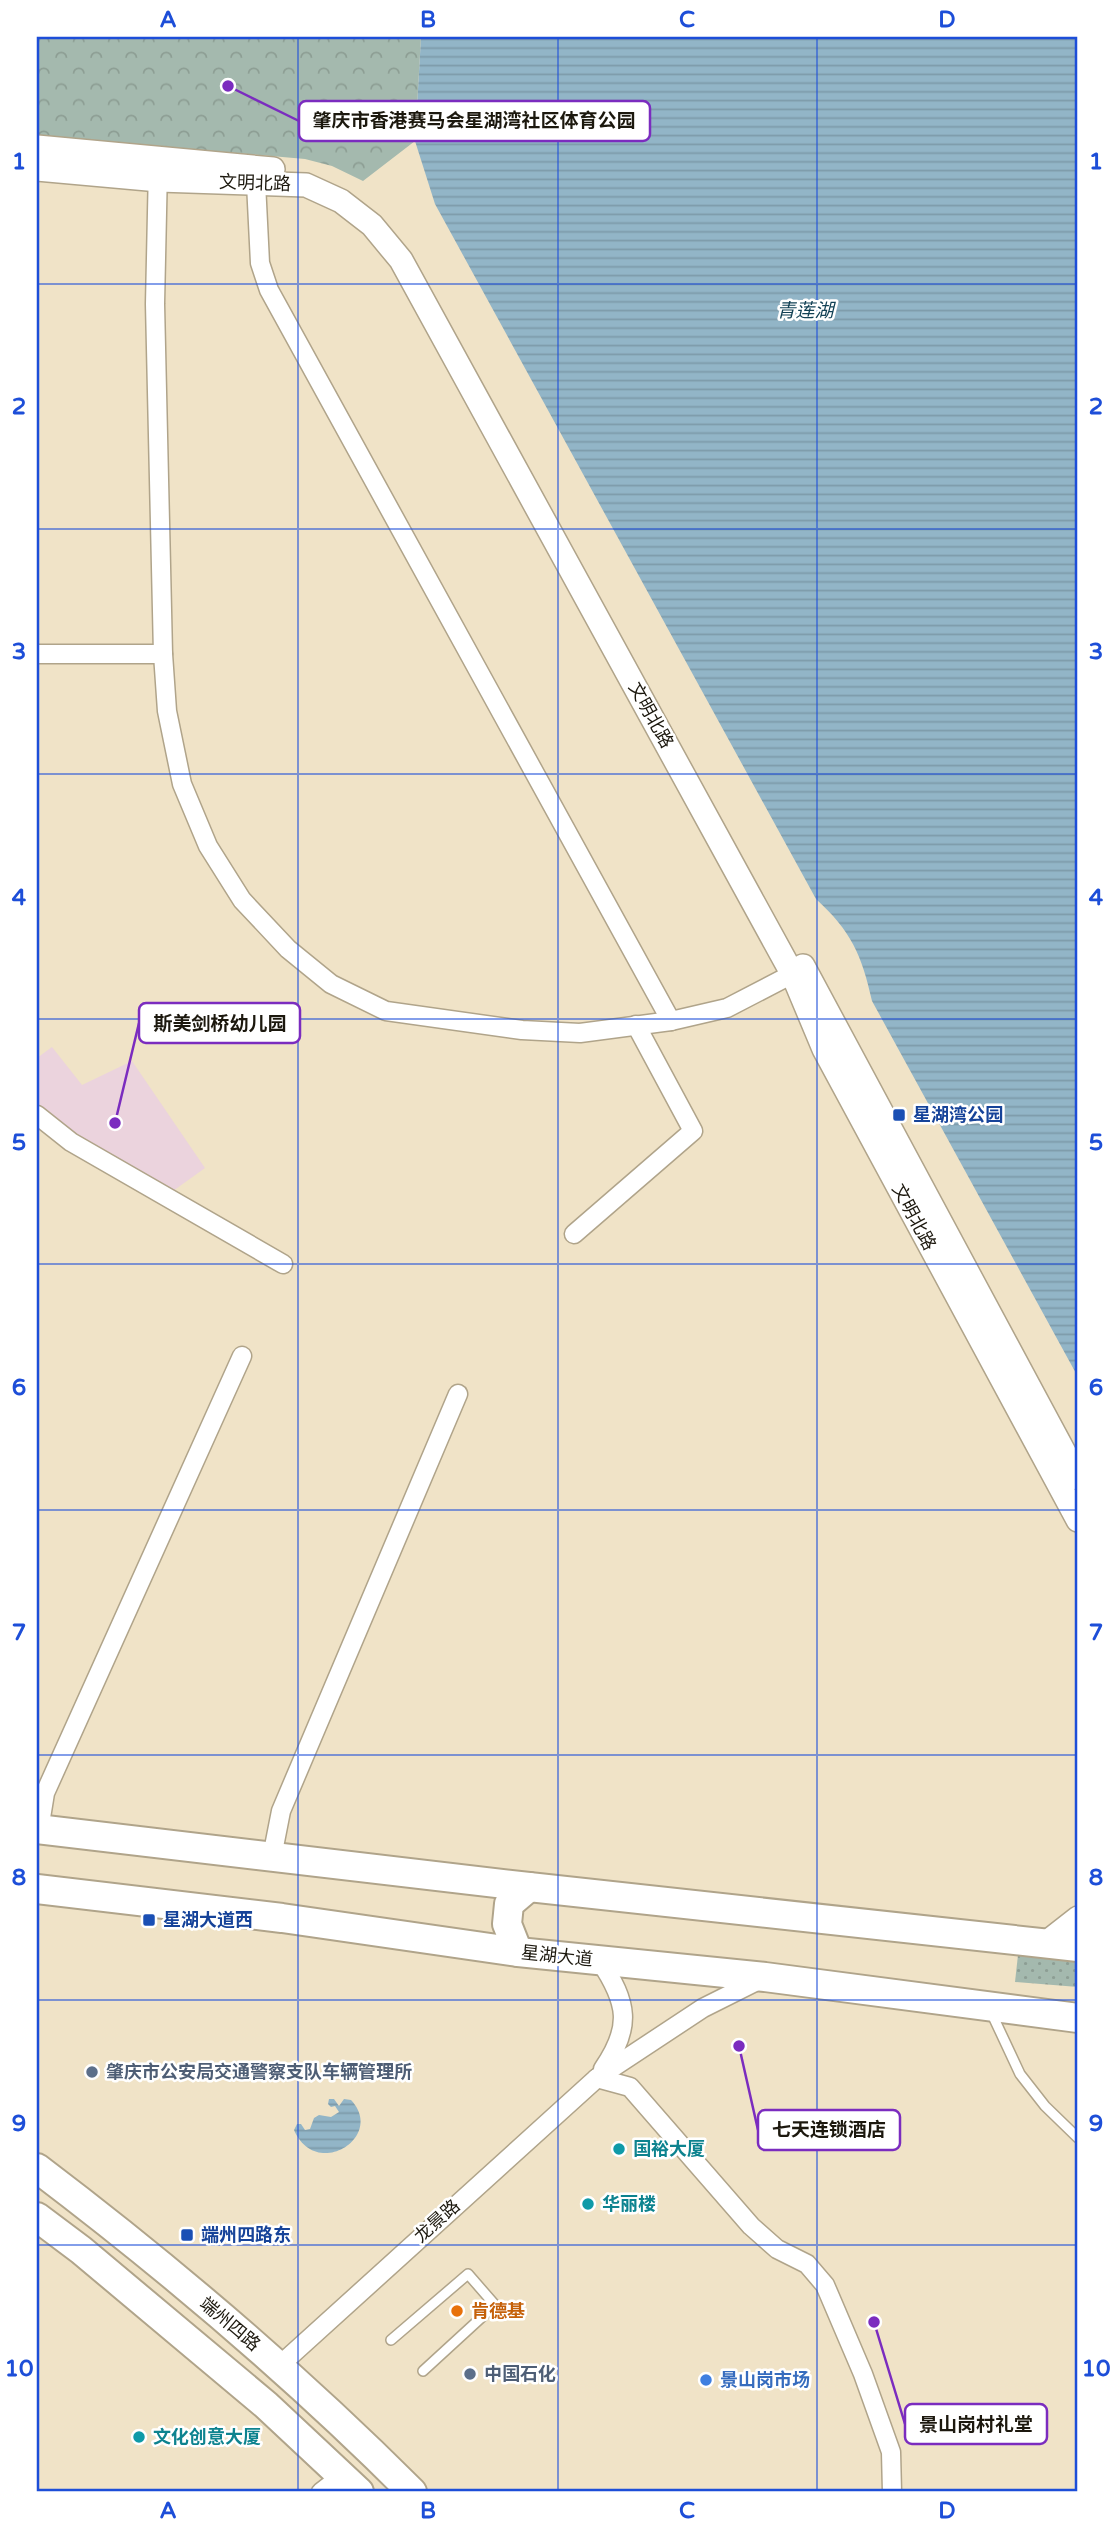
<svg xmlns="http://www.w3.org/2000/svg" width="1115" height="2529" font-family="'Varela Round','Noto Sans SC',sans-serif">
	<style>
		.education { fill: #ebd3dd }
		.grass { fill: url(#grass-dots) }
		.park { fill: url(#park-crowns) }
		.water { fill: url(#water-rules) }
		.lines { fill: none; stroke-linecap: round; stroke-linejoin: round }
		.service-casing { stroke: #b0a48a; stroke-width: 12 }
		.minor-casing { stroke: #b0a48a; stroke-width: 21 }
		.tertiary-casing { stroke: #b0a48a; stroke-width: 26 }
		.primary-casing { stroke: #b0a48a; stroke-width: 32 }
		.service { stroke: #fff; stroke-width: 9 }
		.minor { stroke: #fff; stroke-width: 18 }
		.tertiary { stroke: #fff; stroke-width: 23 }
		.primary { stroke: #fff; stroke-width: 28 }
		.grid { fill: none; stroke: #1d4ed8; stroke-width: 2; stroke-opacity: 0.55 }
		.transit-dot { fill: #1a4fb4; stroke: #fff; stroke-width: 2.5 }
		.service-dot { fill: #5c6f8a; stroke: #fff; stroke-width: 2.5 }
		.culture-dot { fill: #0f9aa8; stroke: #fff; stroke-width: 2.5 }
		.food-dot { fill: #e8710a; stroke: #fff; stroke-width: 2.5 }
		.shop-dot { fill: #3f7fe0; stroke: #fff; stroke-width: 2.5 }
		.labels { text-anchor: middle; stroke-width: 5; stroke-linejoin: round; paint-order: stroke }
		.street-label { font-size: 18px; fill: #1c180e; stroke: #fff }
		.transit-label { font-size: 18px; font-weight: bold; fill: #164399; stroke: #fff; text-anchor: start }
		.service-label { font-size: 18px; font-weight: bold; fill: #4e5e75; stroke: #fff; text-anchor: start }
		.culture-label { font-size: 18px; font-weight: bold; fill: #0d838f; stroke: #fff; text-anchor: start }
		.food-label { font-size: 18px; font-weight: bold; fill: #c56008; stroke: #fff; text-anchor: start }
		.shop-label { font-size: 18px; font-weight: bold; fill: #366cbe; stroke: #fff; text-anchor: start }
		.water-label { font-size: 19px; font-style: italic; fill: #124155; stroke: #fff }
		.leader { fill: none; stroke: #7b2cbf; stroke-width: 2.5 }
		.callout-dot { fill: #7b2cbf; stroke: #fff; stroke-width: 2.5 }
		.callout { fill: #fff; stroke: #7b2cbf; stroke-width: 2.5 }
		.callout-label { font-size: 19px; text-anchor: middle; font-weight: bold; fill: #1c180e }
		.neatline { fill: none; stroke: #1d4ed8; stroke-width: 2.5 }
		.grid-label { font-size: 23px; text-anchor: middle; font-weight: bold; fill: #1d4ed8 }
	</style>
	<defs>
		<pattern id="grass-dots" width="8" height="8" patternUnits="userSpaceOnUse" patternTransform="scale(1.75)"><rect width="8" height="8" fill="#a4b9ae"/><path d="M2 2h.1M6 6h.1" fill="none" stroke="#8d9e94" stroke-width="1.8" stroke-linecap="round"/></pattern>
		<pattern id="park-crowns" width="20" height="18" patternUnits="userSpaceOnUse" patternTransform="scale(1.75)"><rect width="20" height="18" fill="#a4b9ae"/><path d="M2 6a3 3 0 1 1 6 0M12 15a3 3 0 1 1 6 0" fill="none" stroke="#8d9e94"/></pattern>
		<pattern id="water-rules" width="6" height="5" patternUnits="userSpaceOnUse" patternTransform="scale(1.75)"><rect width="6" height="5" fill="#92b5c7"/><path d="M0 2.5h6" fill="none" stroke="#7d9baa"/></pattern>
	</defs>
	<rect width="100%" height="100%" fill="#f0e3c7"/>
	<path class="education" d="M52 1047 82 1085 132 1061 205 1168 173 1191 76 1140 37 1107V1058Z"/>
	<path class="grass" d="M1018 1955 1078 1960V1987L1015 1982Z"/>
	<path class="park" d="M37 37H421L415 141 363 181 332 166 305 159 37 136Z"/>
	<g class="water">
		<path d="M421 37H1078V1377L872 1001C862 955 851 931 816 899L435 204 415 141Z"/>
		<path d="M329 2099H334L339 2106 344 2099 351 2100C386 2137 316 2181 294 2130L297 2124H301L305 2130 310 2129 314 2118 319 2115 331 2117 339 2112 335 2106 331 2107 328 2104Z"/>
	</g>
	<g class="lines">
		<defs>
			<g id="service">
				<path d="M991 2012 1020 2074 1045 2106 1078 2138"/>
				<path d="M391 2340 468 2274 495 2305 423 2371"/>
			</g>
			<g id="minor">
				<path d="M158 167 155 304 163 654 167 711 182 784 208 846 242 900 288 949 331 984 386 1011 522 1030 580 1033 671 1021 727 1008 804 968"/>
				<path d="M256 183 260 263 269 290 671 1021"/>
				<path d="M37 654H163"/>
				<path d="M37 1115 71 1142 283 1264"/>
				<path d="M574 1234 693 1131 636 1025"/>
				<path d="M39 1830 45 1793 242 1356"/>
				<path d="M272 1857 281 1811 458 1394"/>
				<path d="M600 1961C628 2003 632 2027 603 2069"/>
				<path d="M597 2078 630 2087 751 2226 777 2249 807 2264 825 2285 863 2374 891 2452 892 2492"/>
				<path d="M279 2366 597 2078 703 2008 763 1978"/>
				<path d="M321 2492 343 2475"/>
			</g>
			<g id="tertiary">
				<path d="M37 147 273 169"/>
				<path d="M37 169 159 180 306 185 341 201 372 225 401 260 793 975 824 1049 1078 1520"/>
				<path d="M803 966 1078 1478"/>
				<path d="M1046 1943 1078 1918"/>
			</g>
			<g id="primary">
				<path d="M37 1829 529 1887 1078 1947"/>
				<path d="M37 1889 282 1918 518 1952 765 1977 1078 2018"/>
				<path d="M518 1952 507 1924 509 1904 529 1887"/>
				<path d="M37 2168C169 2268 295 2375 412 2492"/>
				<path d="M37 2217 81 2250 266 2405 359 2492"/>
			</g>
		</defs>
		<use href="#service" class="service-casing"/>
		<use href="#minor" class="minor-casing"/>
		<use href="#tertiary" class="tertiary-casing"/>
		<use href="#primary" class="primary-casing"/>
		<use href="#service" class="service"/>
		<use href="#minor" class="minor"/>
		<use href="#tertiary" class="tertiary"/>
		<use href="#primary" class="primary"/>
	</g>
	<path class="grid" d="M298 37V2492M558 37V2492M817 37V2492M37 284H1078M37 529H1078M37 774H1078M37 1019H1078M37 1264H1078M37 1510H1078M37 1755H1078M37 2000H1078M37 2245H1078"/>
	<g class="transit-dot">
		<rect x="892" y="1108" width="14" height="14" rx="3.5"/>
		<rect x="142" y="1913" width="14" height="14" rx="3.5"/>
		<rect x="180" y="2228" width="14" height="14" rx="3.5"/>
	</g>
	<g class="service-dot">
		<circle cx="92" cy="2072" r="7"/>
		<circle cx="470" cy="2374" r="7"/>
	</g>
	<g class="culture-dot">
		<circle cx="619" cy="2149" r="7"/>
		<circle cx="588" cy="2204" r="7"/>
		<circle cx="139" cy="2437" r="7"/>
	</g>
	<circle class="food-dot" cx="457" cy="2311" r="7"/>
	<circle class="shop-dot" cx="706" cy="2380" r="7"/>
	<g class="labels">
		<g class="street-label">
			<text transform="translate(255 183) rotate(2)" y="6">文明北路</text>
			<text transform="translate(651 715) rotate(61)" y="6">文明北路</text>
			<text transform="translate(914 1217) rotate(62)" y="6">文明北路</text>
			<text transform="translate(557 1956) rotate(6)" y="6">星湖大道</text>
			<text transform="translate(437 2221) rotate(-42)" y="6">龙景路</text>
			<text transform="translate(230 2324) rotate(40)" y="6">端州四路</text>
		</g>
		<g class="transit-label">
			<text x="913" y="1121">星湖湾公园</text>
			<text x="163" y="1926">星湖大道西</text>
			<text x="201" y="2241">端州四路东</text>
		</g>
		<g class="service-label">
			<text x="106" y="2078">肇庆市公安局交通警察支队车辆管理所</text>
			<text x="484" y="2380">中国石化</text>
		</g>
		<g class="culture-label">
			<text x="633" y="2155">国裕大厦</text>
			<text x="602" y="2210">华丽楼</text>
			<text x="153" y="2443">文化创意大厦</text>
		</g>
		<g class="food-label">
			<text x="471" y="2317">肯德基</text>
		</g>
		<g class="shop-label">
			<text x="720" y="2386">景山岗市场</text>
		</g>
		<g class="water-label">
			<text x="805" y="317">青莲湖</text>
		</g>
	</g>
	<path class="leader" d="M228 86L299 121M115 1123L139 1023M739 2046L758 2130M874 2322L905 2424"/>
	<g class="callout-dot">
		<circle cx="228" cy="86" r="7"/>
		<circle cx="115" cy="1123" r="7"/>
		<circle cx="739" cy="2046" r="7"/>
		<circle cx="874" cy="2322" r="7"/>
	</g>
	<g class="callout">
		<rect x="299" y="101" width="351" height="40" rx="7"/>
		<rect x="139" y="1003" width="161" height="40" rx="7"/>
		<rect x="758" y="2110" width="142" height="40" rx="7"/>
		<rect x="905" y="2404" width="142" height="40" rx="7"/>
	</g>
	<g class="callout-label">
		<text x="474" y="127">肇庆市香港赛马会星湖湾社区体育公园</text>
		<text x="220" y="1030">斯美剑桥幼儿园</text>
		<text x="829" y="2136">七天连锁酒店</text>
		<text x="976" y="2431">景山岗村礼堂</text>
	</g>
	<rect width="1115" height="2529" fill="none" stroke="#ffffff" stroke-width="77"/>
	<rect x="38" y="38" width="1038" height="2452" class="neatline"/>
	<g class="grid-label">
		<text x="168" y="27">A</text>
		<text x="428" y="27">B</text>
		<text x="687" y="27">C</text>
		<text x="947" y="27">D</text>
		<text x="19" y="169">1</text>
		<text x="1096" y="169">1</text>
		<text x="19" y="414">2</text>
		<text x="1096" y="414">2</text>
		<text x="19" y="659">3</text>
		<text x="1096" y="659">3</text>
		<text x="19" y="905">4</text>
		<text x="1096" y="905">4</text>
		<text x="19" y="1150">5</text>
		<text x="1096" y="1150">5</text>
		<text x="19" y="1395">6</text>
		<text x="1096" y="1395">6</text>
		<text x="19" y="1640">7</text>
		<text x="1096" y="1640">7</text>
		<text x="19" y="1885">8</text>
		<text x="1096" y="1885">8</text>
		<text x="19" y="2131">9</text>
		<text x="1096" y="2131">9</text>
		<text x="19" y="2376">10</text>
		<text x="1096" y="2376">10</text>
		<text x="168" y="2518">A</text>
		<text x="428" y="2518">B</text>
		<text x="687" y="2518">C</text>
		<text x="947" y="2518">D</text>
	</g>
</svg>
